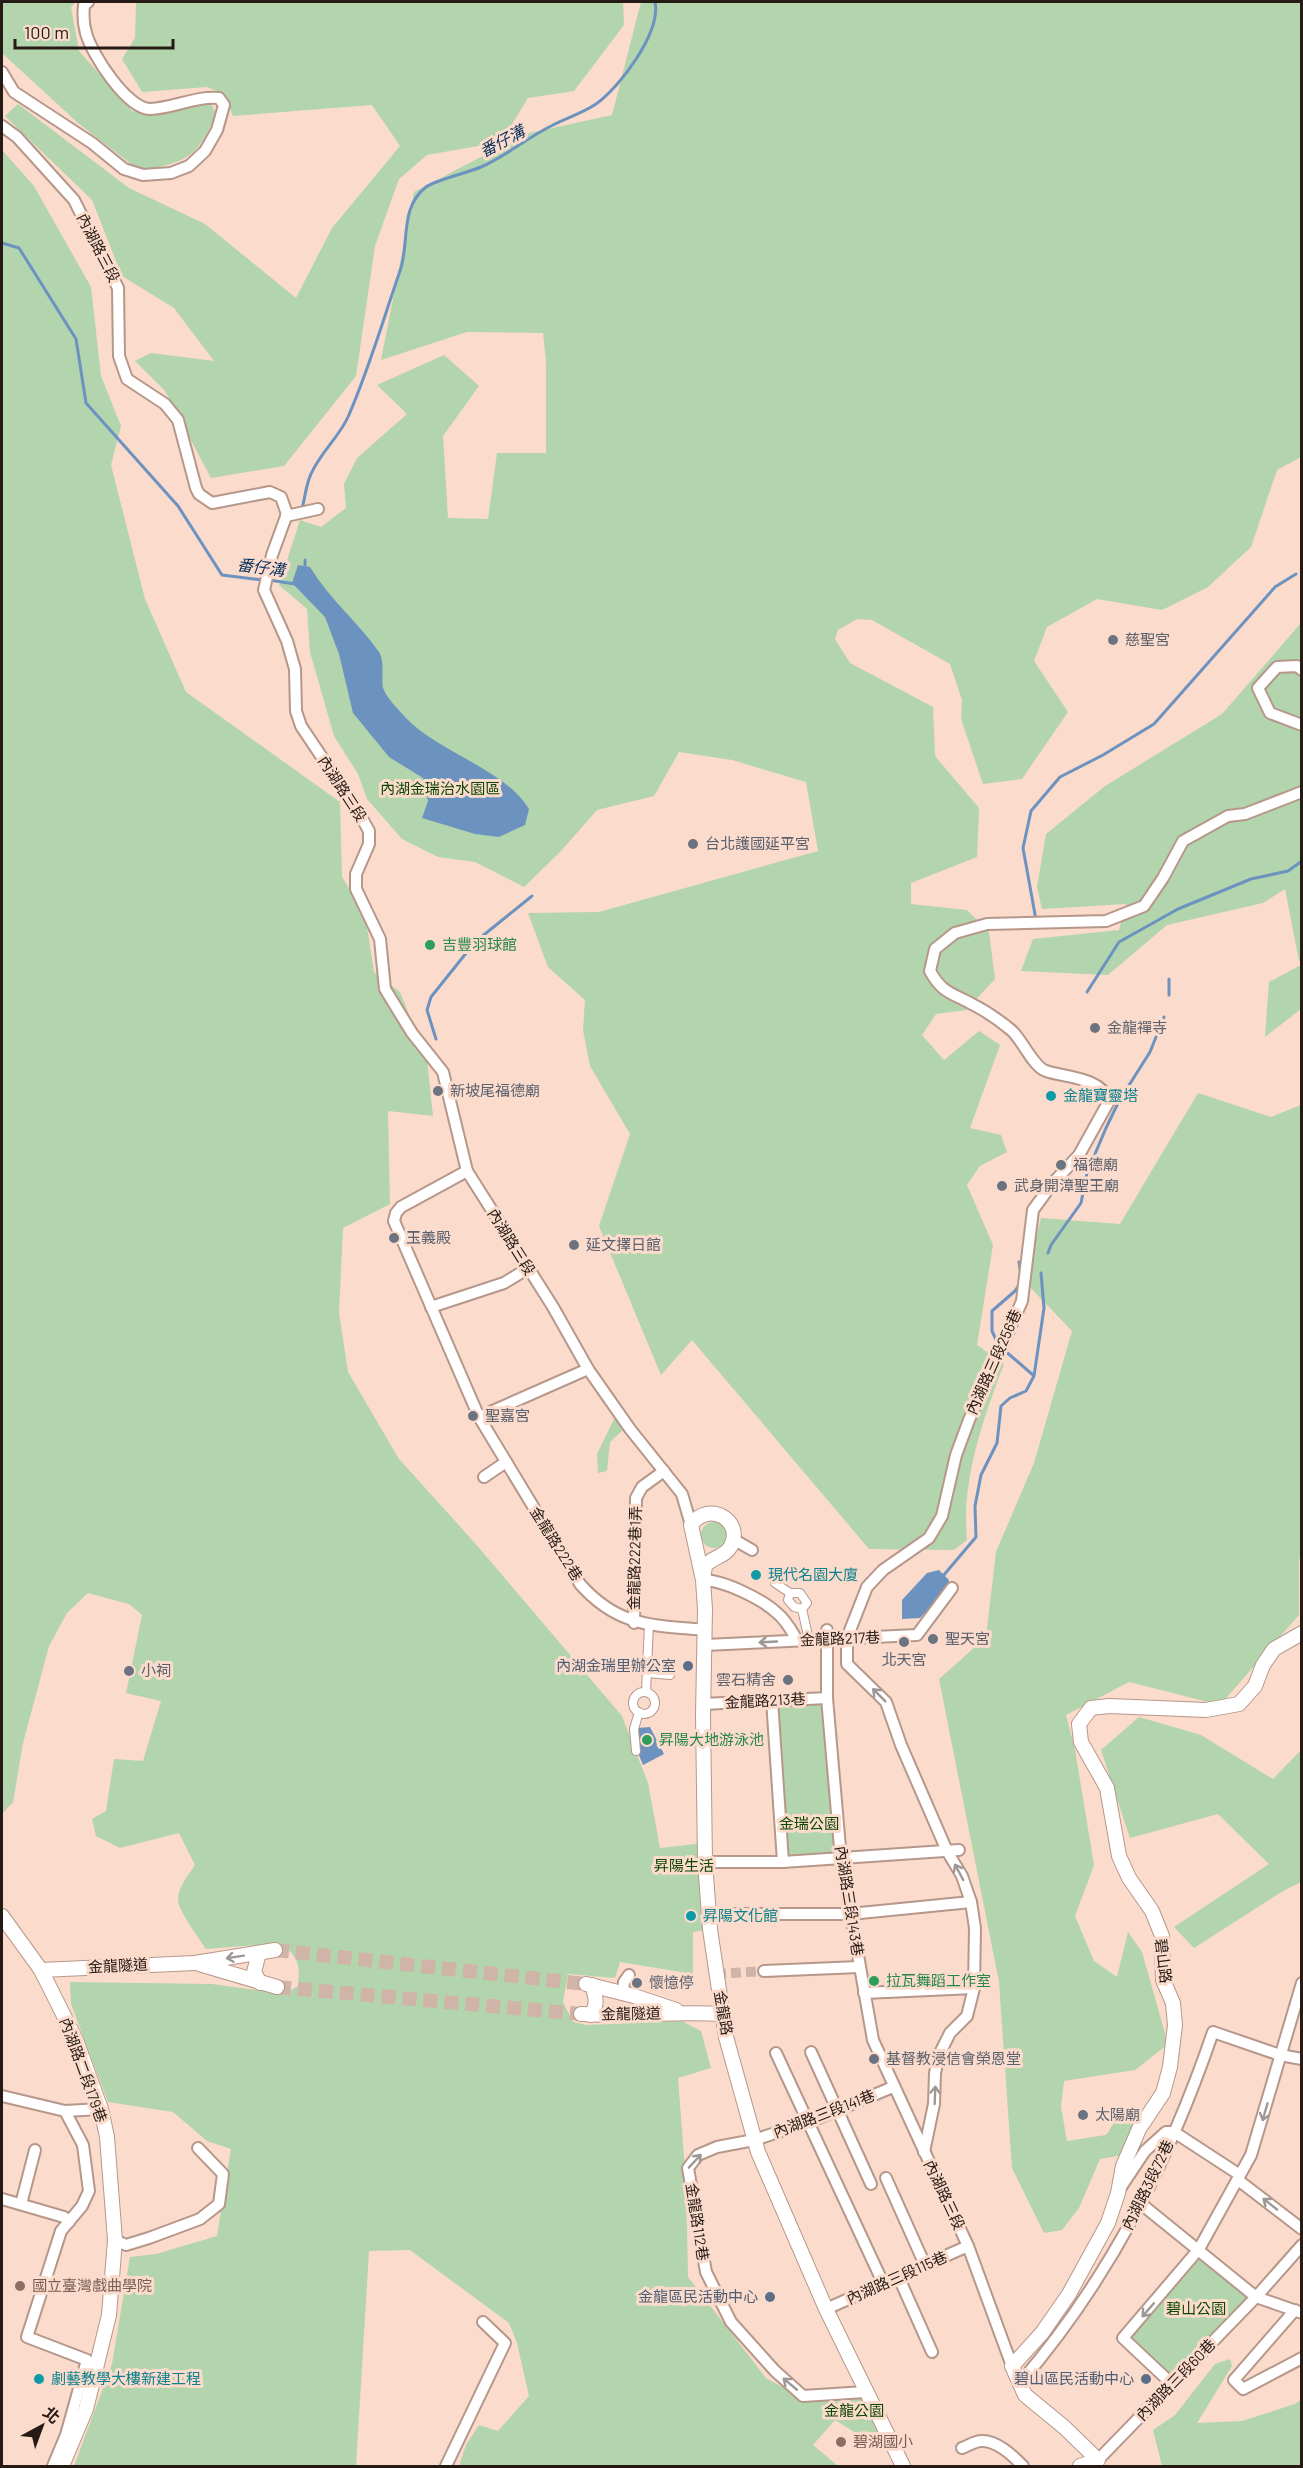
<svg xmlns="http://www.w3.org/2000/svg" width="1303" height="2468" font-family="Barlow,'Noto Sans TC',sans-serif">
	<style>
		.green { fill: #b2d5ad }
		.water { fill: #6c92c0 }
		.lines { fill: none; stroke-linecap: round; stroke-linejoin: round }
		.stream { stroke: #6c92c0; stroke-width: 3 }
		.minor-tunnel { stroke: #d0b4a7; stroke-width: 10; stroke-dasharray: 10 5; stroke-linecap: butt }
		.tertiary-tunnel { stroke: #d0b4a7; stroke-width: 14; stroke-dasharray: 14 7; stroke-linecap: butt }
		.pedestrian-casing { stroke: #b6978a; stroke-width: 10 }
		.minor-casing { stroke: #b6978a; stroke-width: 14 }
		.tertiary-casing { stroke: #b6978a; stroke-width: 16 }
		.pedestrian { stroke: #fff; stroke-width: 8 }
		.minor { stroke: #fff; stroke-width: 10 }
		.tertiary { stroke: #fff; stroke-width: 14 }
		.oneway { stroke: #9d9895 }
		.worship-dot { fill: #6b7280; stroke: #fbdbcc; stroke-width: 2 }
		.leisure-dot { fill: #2e9e5b; stroke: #fbdbcc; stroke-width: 2 }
		.culture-dot { fill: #0f9aa8; stroke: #fbdbcc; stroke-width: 2 }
		.service-dot { fill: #5c6f8a; stroke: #fbdbcc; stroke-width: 2 }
		.education-dot { fill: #8d6e63; stroke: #fbdbcc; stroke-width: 2 }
		.labels { text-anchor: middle; stroke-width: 6; stroke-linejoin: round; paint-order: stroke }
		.street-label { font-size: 15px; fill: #251a14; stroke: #fbdbcc }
		.worship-label { font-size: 15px; fill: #5b616d; stroke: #fbdbcc; text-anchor: start }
		.park-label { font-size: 15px; fill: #0c4804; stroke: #fbdbcc }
		.leisure-label { font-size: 15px; fill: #27864d; stroke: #fbdbcc; text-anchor: start }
		.culture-label { font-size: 15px; fill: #0d838f; stroke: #fbdbcc; text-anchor: start }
		.service-label { font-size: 15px; fill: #4e5e75; stroke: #fbdbcc; text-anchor: end }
		.education-label { font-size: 15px; fill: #785e54; stroke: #fbdbcc; text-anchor: start }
		.water-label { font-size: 16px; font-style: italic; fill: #07315d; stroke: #fbdbcc }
	</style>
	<rect width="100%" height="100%" fill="#fbdbcc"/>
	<g class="green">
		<path d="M2 2H76L71 7 79 51 132 111 154 114 210 102 216 114C196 160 187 161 140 171L78 123 2 53Z"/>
		<path d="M136 2H623L624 25 574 91 528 98 501 142 427 155 399 179 375 246 356 376 284 466 211 478 165 391 135 361 151 353 214 361 174 308 122 276 92 200 5 116 18 104 129 188 205 224 296 298 332 228 400 146 372 105 233 116 224 94 207 87 142 92 122 59 135 38Z"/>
		<path d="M641 2H1301V457L1277 470 1251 547 1208 587 1162 610 1097 599 1047 627 1034 661 1068 712 1022 779 983 784 961 719 962 700 950 664 872 620 857 619 838 630 835 639 850 663 933 707 935 756 979 808 977 857 911 883V904L967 910 989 932 995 979 966 1010 936 1014 922 1035 944 1060 979 1031 1000 1045 970 1128 1001 1135 1007 1152 980 1166 967 1185 993 1245 977 1345 1004 1364C983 1419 961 1481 967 1540L954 1550 869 1549 692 1340 661 1375 599 1226 630 1134 590 1066 583 1030 585 1000 548 967 528 913 599 912 818 851 806 782 732 760 679 752 654 796 597 810 561 851 524 887 475 862 438 857 402 839 367 799 358 774 334 736 310 652 307 609 279 585 300 520 321 527 346 508 344 484 357 458 407 414 377 385 444 355 479 386 443 436 448 518 488 519 497 453H546V361L543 333 467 332 381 360 414 192 525 134 612 115Z"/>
		<path d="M2 150 34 186 91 287 101 376 121 426 111 465 145 599 186 692 340 802 342 877 365 914 374 972 400 992 427 1060 433 1116 388 1111 390 1204 343 1228 339 1313 348 1372 399 1459 474 1542 622 1716 648 1783 660 1848 704 1843 710 1929 693 1932V1974L620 1962 615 1978 568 1974 563 2002 573 2022 587 2025 682 2021 701 2031 711 2068 678 2078 686 2183 688 2277 766 2378 806 2400 865 2392 883 2429 867 2440 835 2420 813 2445 838 2466H459L466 2445 479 2425 498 2431 529 2396 517 2343 509 2323 410 2250 369 2251 356 2466H74L112 2364 130 2257 156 2254 217 2236 231 2149 207 2141 173 2112 108 2102 71 2004 70 1982 212 1984 285 1994 298 1986C300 1962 299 1959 281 1943L206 1949C199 1938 178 1911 178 1899 178 1887 189 1874 195 1865L179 1833 120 1848 96 1836 92 1819 106 1811 114 1759 143 1761 161 1701 126 1693 142 1615 129 1604 88 1593 67 1613 49 1646 23 1743 13 1802 2 1814Z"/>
		<path d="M1301 623V960L1299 961 1285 889 1263 903 1167 925 1108 975 1021 971 1033 939 1119 930 1126 904 1042 909 1037 887 1046 834 1105 786 1222 714Z"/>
		<path d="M1301 965V1009L1265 1037 1269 982Z"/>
		<path d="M1198 1093 1271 1117 1301 1105 1302 1546 1299 1561V1615L1220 1705 1129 1682 1066 1715 1075 1750 1094 1865 1075 1916 1094 1961 1117 1977 1128 1932 1142 1952 1168 2044 1135 2070 1064 2081 1061 2107 1067 2141 1106 2135 1121 2113 1137 2128 1123 2155 1100 2159 1079 2208 1062 2230 1044 2233 1012 2168 999 1982 939 1679 986 1637 996 1552 1034 1463 1072 1331 1025 1282 1041 1218 1120 1224Z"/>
		<path d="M616 1415 625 1428 610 1442 607 1471 598 1473 597 1454Z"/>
		<circle cx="714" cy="1535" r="13"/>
		<path d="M827 1698 841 1859 783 1862 772 1700Z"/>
		<path d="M1139 1717 1201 1735 1273 1779 1301 1750V1882L1283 1891 1194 1948 1174 1927 1269 1864 1218 1814 1130 1838 1101 1750Z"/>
		<path d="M1201 2252 1254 2297 1174 2381 1127 2339Z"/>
		<path d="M1230 2359 1232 2366 1197 2423 1242 2421 1295 2404 1301 2400V2466H1162L1153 2430 1175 2415 1215 2364Z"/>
	</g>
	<g class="water">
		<path d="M298 565 310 567C329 599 358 622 379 652 385 661 381 677 383 688 386 697 398 709 405 717 439 753 505 769 529 809L525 825 499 837 475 834 422 818 428 801 423 778 389 757 353 713 339 654 325 617 292 583Z"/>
		<path d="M939 1570 949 1580 948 1589 920 1618 902 1619V1600L927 1573Z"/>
		<path d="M650 1727 664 1754 643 1765 638 1753 637 1728Z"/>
	</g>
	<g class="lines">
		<g class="stream">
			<path d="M2 243 19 248 76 339 86 403 178 506 222 575 263 580"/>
			<path d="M302 509C305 498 306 484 311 474 320 453 339 437 348 417 369 369 383 320 400 271 410 243 399 208 426 187 436 180 467 173 481 167 506 156 527 138 551 126 566 118 583 113 596 104 621 86 661 32 655 2"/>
			<path d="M305 570V560"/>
			<path d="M269 580 295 584"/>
			<path d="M1036 920 1023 848 1031 811 1060 777 1103 755 1154 724 1275 587 1296 574"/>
			<path d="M1087 992 1119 942 1178 909 1251 879 1288 871 1302 861"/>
			<path d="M1169 995V979"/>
			<path d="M436 1039 427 1010 431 997 475 942 532 896"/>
			<path d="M1048 1253 1051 1245 1081 1203 1087 1173 1106 1128 1119 1101 1150 1052 1164 1017"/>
			<path d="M1019 1262 1021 1276"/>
			<path d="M999 1346 992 1331V1311L1015 1291 1021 1282"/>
			<path d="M1004 1350 1033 1375"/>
			<path d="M943 1576 976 1537 975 1506 981 1475 997 1443 1001 1406 1010 1398 1026 1391 1034 1376 1044 1308 1041 1273"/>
			<path d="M1196 2368 1211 2351"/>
		</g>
		<path class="minor-tunnel" d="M716 1974 764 1971"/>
		<g class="tertiary-tunnel">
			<path d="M275 1950 586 1984"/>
			<path d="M277 1987 581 2014"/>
		</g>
		<defs>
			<g id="pedestrian">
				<path d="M775 1583 790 1593"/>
				<path d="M802 1609 794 1607 788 1600 790 1593H800L807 1603 802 1609 809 1640"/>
				<path d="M647 1673 670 1675"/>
				<path d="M646 1692 649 1624"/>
				<circle cx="644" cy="1703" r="11"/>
				<path d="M636 1751 634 1729 639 1712"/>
			</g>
			<g id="minor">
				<path d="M2 72 14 92 92 143 124 169 143 175 171 173 189 166 205 151 217 130 224 105 219 98C195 96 174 108 150 109 127 109 91 53 86 33 83 23 83 15 84 5L88 2"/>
				<path d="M2 126 17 137 74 200 118 288 119 356 127 379 165 404 178 420 196 488 199 494 212 503 270 492 281 497 287 514 272 555 264 590 287 641 295 669 296 711 301 726 358 811 369 831V844L356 874V889L380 939 385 989 412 1033 443 1072 467 1171 553 1307 588 1369 630 1429 682 1494 691 1525"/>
				<path d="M286 516 318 509"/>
				<path d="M1302 670 1297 666 1277 667 1258 688 1270 713 1302 725"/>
				<path d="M467 1171 401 1207 396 1213 394 1221 479 1417 580 1584C618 1627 652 1625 705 1630"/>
				<path d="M431 1307 504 1283 527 1269"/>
				<path d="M479 1417 588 1369"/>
				<path d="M484 1477 506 1462"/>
				<path d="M733 1539 752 1550"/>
				<path d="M703 1580C723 1580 762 1599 777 1613 786 1620 791 1630 797 1640"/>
				<path d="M634 1623 636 1498 642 1487 664 1471"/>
				<path d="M827 1630V1698L841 1859 873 2040 968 2246 1012 2366"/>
				<path d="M705 1645 917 1635 952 1588"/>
				<path d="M772 1700 783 1862"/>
				<path d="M703 1704 827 1698"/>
				<path d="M705 1862H783L959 1850"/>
				<path d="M709 1914H850L971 1902"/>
				<path d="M764 1971 859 1967"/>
				<path d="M623 1993 624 1982 629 1975"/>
				<path d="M864 1993 974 1988"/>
				<path d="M811 2052 871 2184"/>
				<path d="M776 2053 884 2285"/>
				<path d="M2 2096 65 2111 101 2109"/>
				<path d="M924 2152 934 2104 935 2073 939 2055 950 2033 967 2016 974 1988 975 1928 971 1902 962 1876 947 1851 901 1745 886 1702 847 1664V1638L867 1587 883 1570 929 1538 942 1516 956 1455 969 1420 1022 1301 1033 1210 1052 1184 1079 1155 1109 1101C1101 1077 1067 1078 1046 1071 1033 1067 1022 1039 1011 1030 999 1020 986 1011 972 1004 952 993 942 993 930 971L935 949 955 933 987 924 1106 921 1144 906 1163 878 1183 841 1228 816 1245 814 1302 792"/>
				<path d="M886 2178 925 2265"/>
				<path d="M1238 2180 1302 2229"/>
				<path d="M1121 2187 1145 2151 1166 2132H1174L1240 2175"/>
				<path d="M2 2199 64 2217 69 2222"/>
				<path d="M1140 2203 1256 2297 1302 2313"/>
				<path d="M21 2204 35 2150"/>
				<path d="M115 2240 126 2245 149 2238 200 2219 219 2204 223 2174 198 2148"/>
				<path d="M899 2278 932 2352"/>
				<path d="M826 2309 968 2246"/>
				<path d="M1295 2310 1234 2380 1243 2389 1302 2358"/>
				<path d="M1019 2384C1109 2280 1169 2161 1213 2032L1280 2055 1302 2059"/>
				<path d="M1173 2385 1123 2338 1199 2249 1251 2155 1302 1983"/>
				<path d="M865 2392 803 2396 775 2371 731 2322 706 2272 688 2168 698 2155 717 2147 754 2140 809 2122 893 2087"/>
				<path d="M962 2448C968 2446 975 2441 981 2441 997 2440 1013 2456 1023 2466"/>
				<path d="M53 2466 66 2435 87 2360 27 2337 61 2231 82 2206 89 2191 83 2145 65 2111"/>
				<path d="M446 2466 505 2343 483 2322"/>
				<path d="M1096 2466 1098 2460 1256 2297 1302 2245"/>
			</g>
			<g id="tertiary">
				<path d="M703 1580 705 1566C712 1557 725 1557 731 1546 744 1520 708 1500 691 1525L703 1580 705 1609 703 1715 705 1862 710 1929 726 2037 758 2152 826 2309 903 2466"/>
				<path d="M2 1916 41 1970 76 2040 101 2109 107 2137 115 2240 109 2315 86 2409 62 2466"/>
				<path d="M259 1953 254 1972 260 1983"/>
				<path d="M199 1964 277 1987"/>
				<path d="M41 1970 195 1963 275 1950"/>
				<path d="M586 1984 634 1996 676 2010"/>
				<path d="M581 2014C628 2017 674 2011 721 2014"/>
				<path d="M591 2015C598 2004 596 1998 592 1985"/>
				<path d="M1080 2466 1098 2460 1064 2427 1025 2395 1012 2366 1042 2333 1069 2294 1108 2223 1118 2193 1123 2166 1139 2129 1163 2093 1170 2067 1175 2025 1173 2003 1163 1980 1162 1936 1152 1911 1129 1878 1119 1856 1107 1788 1081 1742 1079 1724 1091 1708 1109 1706 1206 1710 1239 1704 1255 1686 1263 1665 1274 1649 1302 1633"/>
			</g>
		</defs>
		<use href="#pedestrian" class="pedestrian-casing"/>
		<use href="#minor" class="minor-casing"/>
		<use href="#tertiary" class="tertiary-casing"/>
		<use href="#pedestrian" class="pedestrian"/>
		<use href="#minor" class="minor"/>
		<use href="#tertiary" class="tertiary"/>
	</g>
	<defs><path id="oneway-shaft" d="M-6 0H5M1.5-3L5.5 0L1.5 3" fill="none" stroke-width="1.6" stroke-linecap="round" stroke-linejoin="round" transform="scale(1.5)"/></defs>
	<g class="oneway">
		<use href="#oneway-shaft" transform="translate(768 1642) rotate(177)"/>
		<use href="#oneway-shaft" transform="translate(879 1695) rotate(-135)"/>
		<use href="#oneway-shaft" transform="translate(959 1872) rotate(-118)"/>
		<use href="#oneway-shaft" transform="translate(235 1957) rotate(171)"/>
		<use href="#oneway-shaft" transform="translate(935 2095) rotate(-88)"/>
		<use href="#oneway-shaft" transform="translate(1265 2112) rotate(106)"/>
		<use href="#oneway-shaft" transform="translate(695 2161) rotate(-47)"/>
		<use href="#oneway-shaft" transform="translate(1270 2204) rotate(-142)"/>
		<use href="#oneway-shaft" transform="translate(1148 2310) rotate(131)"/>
		<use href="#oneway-shaft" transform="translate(790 2384) rotate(-140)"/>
	</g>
	<g class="worship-dot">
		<circle cx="1113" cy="640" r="6"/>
		<circle cx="693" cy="844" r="6"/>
		<circle cx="1095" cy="1028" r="6"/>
		<circle cx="438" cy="1091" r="6"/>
		<circle cx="1061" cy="1165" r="6"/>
		<circle cx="1002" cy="1186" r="6"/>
		<circle cx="394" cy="1238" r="6"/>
		<circle cx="574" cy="1245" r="6"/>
		<circle cx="473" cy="1416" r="6"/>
		<circle cx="933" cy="1639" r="6"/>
		<circle cx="904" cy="1642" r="6"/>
		<circle cx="129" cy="1671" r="6"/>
		<circle cx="788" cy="1680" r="6"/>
		<circle cx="637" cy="1983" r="6"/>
		<circle cx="874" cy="2059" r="6"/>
		<circle cx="1083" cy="2115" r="6"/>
	</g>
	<g class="leisure-dot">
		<circle cx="430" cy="945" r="6"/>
		<circle cx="647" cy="1740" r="6"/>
		<circle cx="874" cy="1981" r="6"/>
	</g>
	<g class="culture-dot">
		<circle cx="1051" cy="1096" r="6"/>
		<circle cx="756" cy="1575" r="6"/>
		<circle cx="691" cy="1916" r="6"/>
		<circle cx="39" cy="2379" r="6"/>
	</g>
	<g class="service-dot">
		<circle cx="688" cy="1666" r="6"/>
		<circle cx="770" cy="2297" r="6"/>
		<circle cx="1146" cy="2379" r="6"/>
	</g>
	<g class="education-dot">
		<circle cx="20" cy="2286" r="6"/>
		<circle cx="841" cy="2442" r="6"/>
	</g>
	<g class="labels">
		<g class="street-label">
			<text transform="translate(98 248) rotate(63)" y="5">內湖路三段</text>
			<text transform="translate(342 789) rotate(57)" y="5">內湖路三段</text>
			<text transform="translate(511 1242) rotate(58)" y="5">內湖路三段</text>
			<text transform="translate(994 1362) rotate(-66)" y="5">內湖路三段256巷</text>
			<text transform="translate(556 1544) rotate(58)" y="5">金龍路222巷</text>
			<text transform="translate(635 1558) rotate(-89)" y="5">金龍路222巷1弄</text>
			<text transform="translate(840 1639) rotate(-2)" y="5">金龍路217巷</text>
			<text transform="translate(765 1701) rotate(-3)" y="5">金龍路213巷</text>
			<text transform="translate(849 1901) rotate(81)" y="5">內湖路三段143巷</text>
			<text transform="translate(1163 1961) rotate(83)" y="5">碧山路</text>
			<text transform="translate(118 1966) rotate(-3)" y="5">金龍隧道</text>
			<text transform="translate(723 2013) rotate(80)" y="5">金龍路</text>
			<text transform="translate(631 2014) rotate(-1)" y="5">金龍隧道</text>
			<text transform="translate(83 2070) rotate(70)" y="5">內湖路二段179巷</text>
			<text transform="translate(824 2114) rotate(-21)" y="5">內湖路三段141巷</text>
			<text transform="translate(1148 2185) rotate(-64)" y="5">內湖路3段72巷</text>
			<text transform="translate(944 2195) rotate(65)" y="5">內湖路三段</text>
			<text transform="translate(697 2222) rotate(81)" y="5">金龍路112巷</text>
			<text transform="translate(897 2278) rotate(-24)" y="5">內湖路三段115巷</text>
			<text transform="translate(1176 2380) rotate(-46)" y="5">內湖路三段60巷</text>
		</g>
		<g class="worship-label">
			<text x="1125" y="645">慈聖宮</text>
			<text x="705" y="849">台北護國延平宮</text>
			<text x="1107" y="1033">金龍禪寺</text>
			<text x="450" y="1096">新坡尾福德廟</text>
			<text x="1073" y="1170">福德廟</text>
			<text x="1014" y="1191">武身開漳聖王廟</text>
			<text x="406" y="1243">玉義殿</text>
			<text x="586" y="1250">延文擇日館</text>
			<text x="485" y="1421">聖嘉宮</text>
			<text x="945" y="1644">聖天宮</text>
			<text x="904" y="1665" text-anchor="middle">北天宮</text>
			<text x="141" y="1676">小祠</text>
			<text x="776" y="1685" text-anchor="end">雲石精舍</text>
			<text x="649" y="1988">懷憶停</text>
			<text x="886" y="2064">基督教浸信會榮恩堂</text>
			<text x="1095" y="2120">太陽廟</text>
		</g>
		<g class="park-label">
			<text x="440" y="794">內湖金瑞治水園區</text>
			<text x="809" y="1829">金瑞公園</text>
			<text x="684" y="1871">昇陽生活</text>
			<text x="1196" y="2314">碧山公園</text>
			<text x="854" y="2416">金龍公園</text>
		</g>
		<g class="leisure-label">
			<text x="442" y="950">吉豐羽球館</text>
			<text x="659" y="1745">昇陽大地游泳池</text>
			<text x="886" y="1986">拉瓦舞蹈工作室</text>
		</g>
		<g class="culture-label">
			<text x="1063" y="1101">金龍寶靈塔</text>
			<text x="768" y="1580">現代名園大廈</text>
			<text x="703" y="1921">昇陽文化館</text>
			<text x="51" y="2384">劇藝教學大樓新建工程</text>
		</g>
		<g class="service-label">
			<text x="676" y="1671">內湖金瑞里辦公室</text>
			<text x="758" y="2302">金龍區民活動中心</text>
			<text x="1134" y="2384">碧山區民活動中心</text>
		</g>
		<g class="education-label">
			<text x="32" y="2291">國立臺灣戲曲學院</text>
			<text x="853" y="2447">碧湖國小</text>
		</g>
		<g class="water-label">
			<text transform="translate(502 141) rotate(-28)" y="6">番仔溝</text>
			<text transform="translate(261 567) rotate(7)" y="6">番仔溝</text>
		</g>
	</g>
	<rect width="1303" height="2468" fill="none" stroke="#251a14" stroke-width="6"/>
	<g transform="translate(42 2426) rotate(41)" stroke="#fbdbcc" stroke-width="4.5" paint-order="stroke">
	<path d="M0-4.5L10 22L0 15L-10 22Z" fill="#251a14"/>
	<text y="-9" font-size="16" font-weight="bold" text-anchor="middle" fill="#251a14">北</text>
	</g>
	<path d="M15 39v9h158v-9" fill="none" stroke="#251a14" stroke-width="3"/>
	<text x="24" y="39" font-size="18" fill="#251a14" stroke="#fbdbcc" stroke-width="4.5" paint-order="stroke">100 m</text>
</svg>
